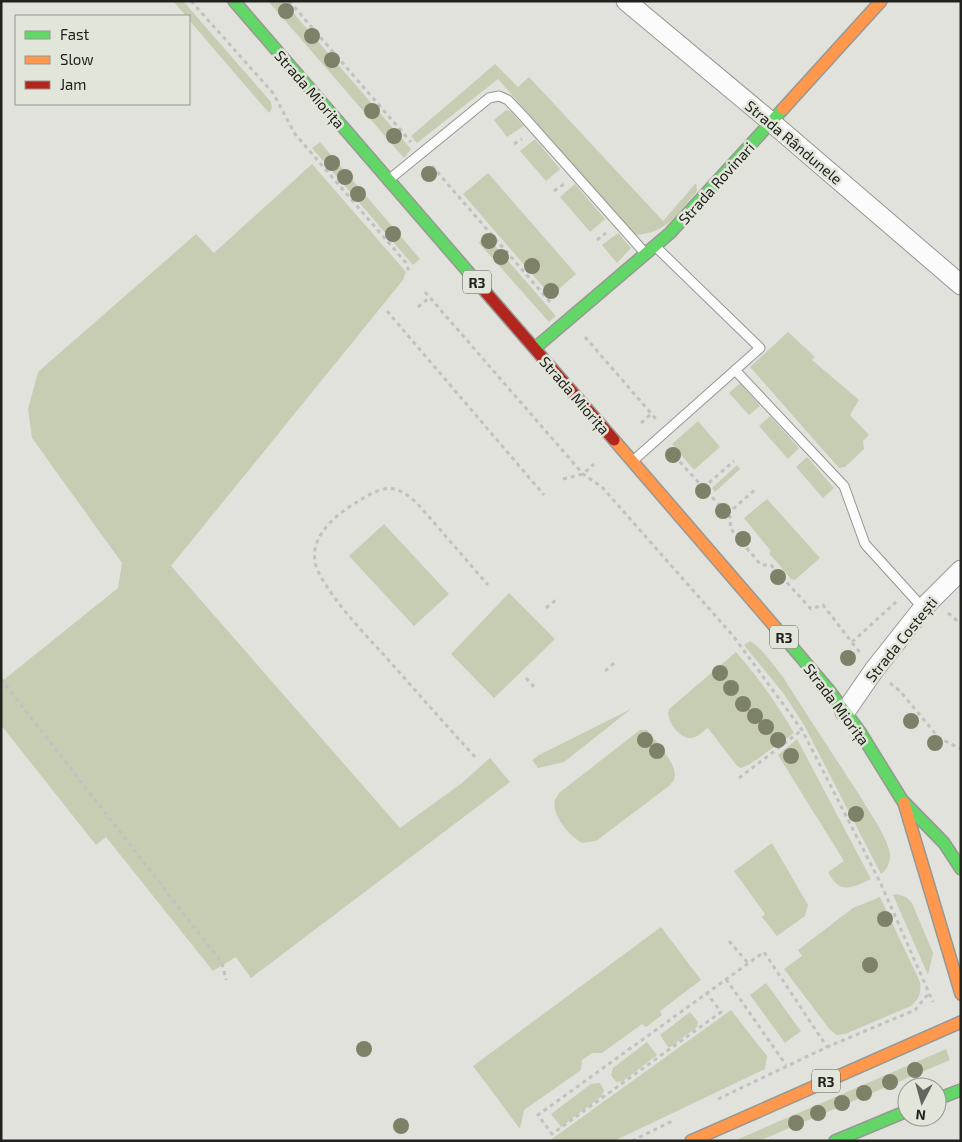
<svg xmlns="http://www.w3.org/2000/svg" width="962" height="1142" viewBox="0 0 962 1142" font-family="'Exo 2',sans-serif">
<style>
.green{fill:#c6cdb3}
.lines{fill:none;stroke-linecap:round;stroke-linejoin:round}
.lane-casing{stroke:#979893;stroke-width:11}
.street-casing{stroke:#979893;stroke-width:21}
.fast-casing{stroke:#979893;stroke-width:14}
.slow-casing{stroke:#979893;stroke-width:14}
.jam-casing{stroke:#979893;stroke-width:14}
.path{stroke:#c1c1bf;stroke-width:3;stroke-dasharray:4 4;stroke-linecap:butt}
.lane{stroke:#fafbfa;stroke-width:9}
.street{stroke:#fafbfa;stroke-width:19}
.fast{stroke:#63d668;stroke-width:11}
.slow{stroke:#ff974d;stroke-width:11}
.jam{stroke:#b3261e;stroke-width:11}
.tree{fill:#7c8167}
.labels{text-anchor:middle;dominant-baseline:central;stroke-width:5;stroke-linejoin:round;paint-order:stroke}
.shield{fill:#e2e5d9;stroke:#5b5c56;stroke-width:1}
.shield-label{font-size:14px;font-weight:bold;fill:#21221e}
.street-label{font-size:15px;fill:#21221e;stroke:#e2e5d9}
</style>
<rect width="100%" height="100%" fill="#e1e2dc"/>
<path class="green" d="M173 1H183L271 102 272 108 269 113 189 20V16H186Z
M268 1H283L411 149 404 158Z
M495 64 518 87 529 77 663 221 696 183 697 191C677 214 668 233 635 235L498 79 417 143 411 136Z
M506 110 510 111 524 126 507 137 494 120Z
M535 139 560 169 546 181 520 151Z
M320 142 420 259 413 265 312 148Z
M312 164 406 272 403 280 171 566 400 828 462 783 490 758 510 782 251 978 236 957 213 971 106 837 96 845 1 725V682L118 588 122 563 32 438 28 409 38 372 196 234 214 253Z
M488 173 576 274 551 296 463 194Z
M575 184 605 219 590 232 560 197Z
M484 233 556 316 549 322 479 243Z
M618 233 631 248 617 263 602 245Z
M788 332 815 357 812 360 859 400 850 415 869 435 863 441 864 449 845 467 839 468 750 367Z
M740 383 760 406 749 415 729 393Z
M770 416 799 448 788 459 759 426Z
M698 421 720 447 694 470 672 444Z
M807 457 834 488 823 498 796 467Z
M737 465 740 469 715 492 712 488Z
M767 499 820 558 795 580 791 579 769 553 771 551 744 518Z
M384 524 449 594 414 626 349 556Z
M509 593 555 639 494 698 451 654Z
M750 641C764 650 773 665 783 677 808 717 834 756 860 796 868 810 888 838 890 854 891 861 887 870 881 874L804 725 784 694 744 645Z
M736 652C758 677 777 704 794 733L750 764 741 768 737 766 708 728C703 731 697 738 691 738 679 739 665 719 669 709Z
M631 709 564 762 538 768 532 760 539 755Z
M640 730H647C655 741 680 766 674 780 673 782 670 784 669 786L596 841 582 843C570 837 551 815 555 800 556 798 558 796 559 793Z
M797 739 871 879C852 888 840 895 828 872L844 861 778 755Z
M772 843 808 905 805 916 777 936 762 917 765 914 734 871Z
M897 894 906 897 912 903 933 953 928 975 893 895Z
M880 897 920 982C921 993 920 998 911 1006L845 1034 837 1035 830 1030 784 969 802 956 798 950 853 908Z
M661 927 701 980 660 1011 662 1015 646 1027 642 1024 602 1053H592L582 1060 581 1070 524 1110 520 1129 473 1066Z
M766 983 801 1031 785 1043 750 995Z
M731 1010 767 1056 765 1069 614 1141H549Z
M690 1012 698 1022 697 1027 669 1048 660 1035Z
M647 1042 657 1055 623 1081 616 1082 611 1075 613 1068Z
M946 1049 950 1060 759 1141H734Z
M600 1083 604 1090 602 1096 561 1127 551 1114 591 1084Z"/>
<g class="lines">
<defs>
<path id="lane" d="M391 178 489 98 499 96 508 100 524 117 645 253
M735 370 844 486 865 544 923 608
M635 459 760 348 657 248"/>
<path id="street" d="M626 1 770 121 961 285
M845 712 874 670 923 608 961 570"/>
<path id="fast" d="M234 1 483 289
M535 348 670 233 783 109
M776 628 828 689 860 732 902 800 944 843 961 869
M937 1099 961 1090
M835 1141 907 1111"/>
<path id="slow" d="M783 109 881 1
M614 440 776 628
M904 803 961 994
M691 1141 961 1022"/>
<path id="jam" d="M483 289 614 440"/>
</defs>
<use href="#lane" class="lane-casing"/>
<use href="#street" class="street-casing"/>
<use href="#fast" class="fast-casing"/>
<use href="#slow" class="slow-casing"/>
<use href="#jam" class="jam-casing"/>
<path class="path" d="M191 1 273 93 295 134 407 264 409 274
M289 1 411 142
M514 144 522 139
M432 166 551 303
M554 191 564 184
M597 240 606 233
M425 292 583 474 602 487 734 637 802 730 881 884 933 1002
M418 307 430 297
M387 311 544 495
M585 337 656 419
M641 423 652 413
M669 450 731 518 730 528 761 565H771L811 609 823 605 861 654
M563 479 583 474 594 464
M703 488 734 461
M727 514 757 488
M546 608 557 599
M948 613 961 624
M852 642 896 602
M605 671 614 663
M526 678 536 689
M1 679 222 963 226 980
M890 683 900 691 939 738 961 749
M475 757C444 723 414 689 384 655 361 630 336 604 320 575 302 543 332 517 357 502 365 497 374 491 384 489 397 486 408 495 417 503L488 585
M739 778 802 730
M729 941 748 963
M726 979 786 1065
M706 992 721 1012 552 1134 538 1115 764 952 827 1047
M718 1099 827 1047 915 1010 929 993
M632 1141 674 1120"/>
<use href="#lane" class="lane"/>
<use href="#street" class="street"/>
<use href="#fast" class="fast"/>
<use href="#slow" class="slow"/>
<use href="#jam" class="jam"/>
</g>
<g class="tree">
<circle cx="286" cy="11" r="8"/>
<circle cx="312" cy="36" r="8"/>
<circle cx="332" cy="60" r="8"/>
<circle cx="372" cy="111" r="8"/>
<circle cx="394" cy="136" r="8"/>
<circle cx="332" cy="163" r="8"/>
<circle cx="429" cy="174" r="8"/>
<circle cx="345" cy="177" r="8"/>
<circle cx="358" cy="194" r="8"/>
<circle cx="393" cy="234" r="8"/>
<circle cx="489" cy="241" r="8"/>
<circle cx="501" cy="257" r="8"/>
<circle cx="532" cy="266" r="8"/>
<circle cx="551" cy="291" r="8"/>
<circle cx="673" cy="455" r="8"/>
<circle cx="703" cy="491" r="8"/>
<circle cx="723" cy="511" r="8"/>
<circle cx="743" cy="539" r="8"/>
<circle cx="778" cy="577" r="8"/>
<circle cx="848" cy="658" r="8"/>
<circle cx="720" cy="673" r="8"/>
<circle cx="731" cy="688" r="8"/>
<circle cx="743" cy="704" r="8"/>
<circle cx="755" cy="716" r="8"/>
<circle cx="911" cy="721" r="8"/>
<circle cx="766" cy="727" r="8"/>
<circle cx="645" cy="740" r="8"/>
<circle cx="778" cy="740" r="8"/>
<circle cx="935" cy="743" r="8"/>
<circle cx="657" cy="751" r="8"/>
<circle cx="791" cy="756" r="8"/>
<circle cx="856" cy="814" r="8"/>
<circle cx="885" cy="919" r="8"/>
<circle cx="870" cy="965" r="8"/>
<circle cx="364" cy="1049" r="8"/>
<circle cx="915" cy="1070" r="8"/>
<circle cx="890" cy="1082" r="8"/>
<circle cx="864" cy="1093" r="8"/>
<circle cx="842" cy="1103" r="8"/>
<circle cx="818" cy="1113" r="8"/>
<circle cx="796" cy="1123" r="8"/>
<circle cx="401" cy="1126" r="8"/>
</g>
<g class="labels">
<g class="shield">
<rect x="463" y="270.5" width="28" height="23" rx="4"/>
<rect x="770" y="625.5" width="28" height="23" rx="4"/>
<rect x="812" y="1069.5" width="28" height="23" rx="4"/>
</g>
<g class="shield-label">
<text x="477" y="282">R3</text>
<text x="784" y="637">R3</text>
<text x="826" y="1081">R3</text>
</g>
<g class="street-label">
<text transform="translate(310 89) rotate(49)">Strada Miorița</text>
<text transform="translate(794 142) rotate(40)">Strada Rândunele</text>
<text transform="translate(716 183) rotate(-48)">Strada Rovinari</text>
<text transform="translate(575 395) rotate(49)">Strada Miorița</text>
<text transform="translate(901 639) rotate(-51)">Strada Costești</text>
<text transform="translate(837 704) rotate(53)">Strada Miorița</text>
</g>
</g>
<rect width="962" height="1142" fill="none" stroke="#21221e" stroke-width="5"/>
<rect x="15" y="15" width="175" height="90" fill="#e2e5d9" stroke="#95978e"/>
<rect x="25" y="31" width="25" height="8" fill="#63d668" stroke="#95978e"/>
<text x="60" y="40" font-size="15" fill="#21221e">Fast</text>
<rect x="25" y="56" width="25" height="8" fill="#ff974d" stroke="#95978e"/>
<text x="60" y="65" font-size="15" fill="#21221e">Slow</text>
<rect x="25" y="81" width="25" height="8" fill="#b3261e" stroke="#95978e"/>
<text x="60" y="90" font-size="15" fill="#21221e">Jam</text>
<g transform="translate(922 1102) rotate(186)"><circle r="24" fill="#e2e5d9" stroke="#95978e"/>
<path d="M0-4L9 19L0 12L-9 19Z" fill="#646560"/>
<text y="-8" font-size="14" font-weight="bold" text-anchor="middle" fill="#21221e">N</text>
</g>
</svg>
